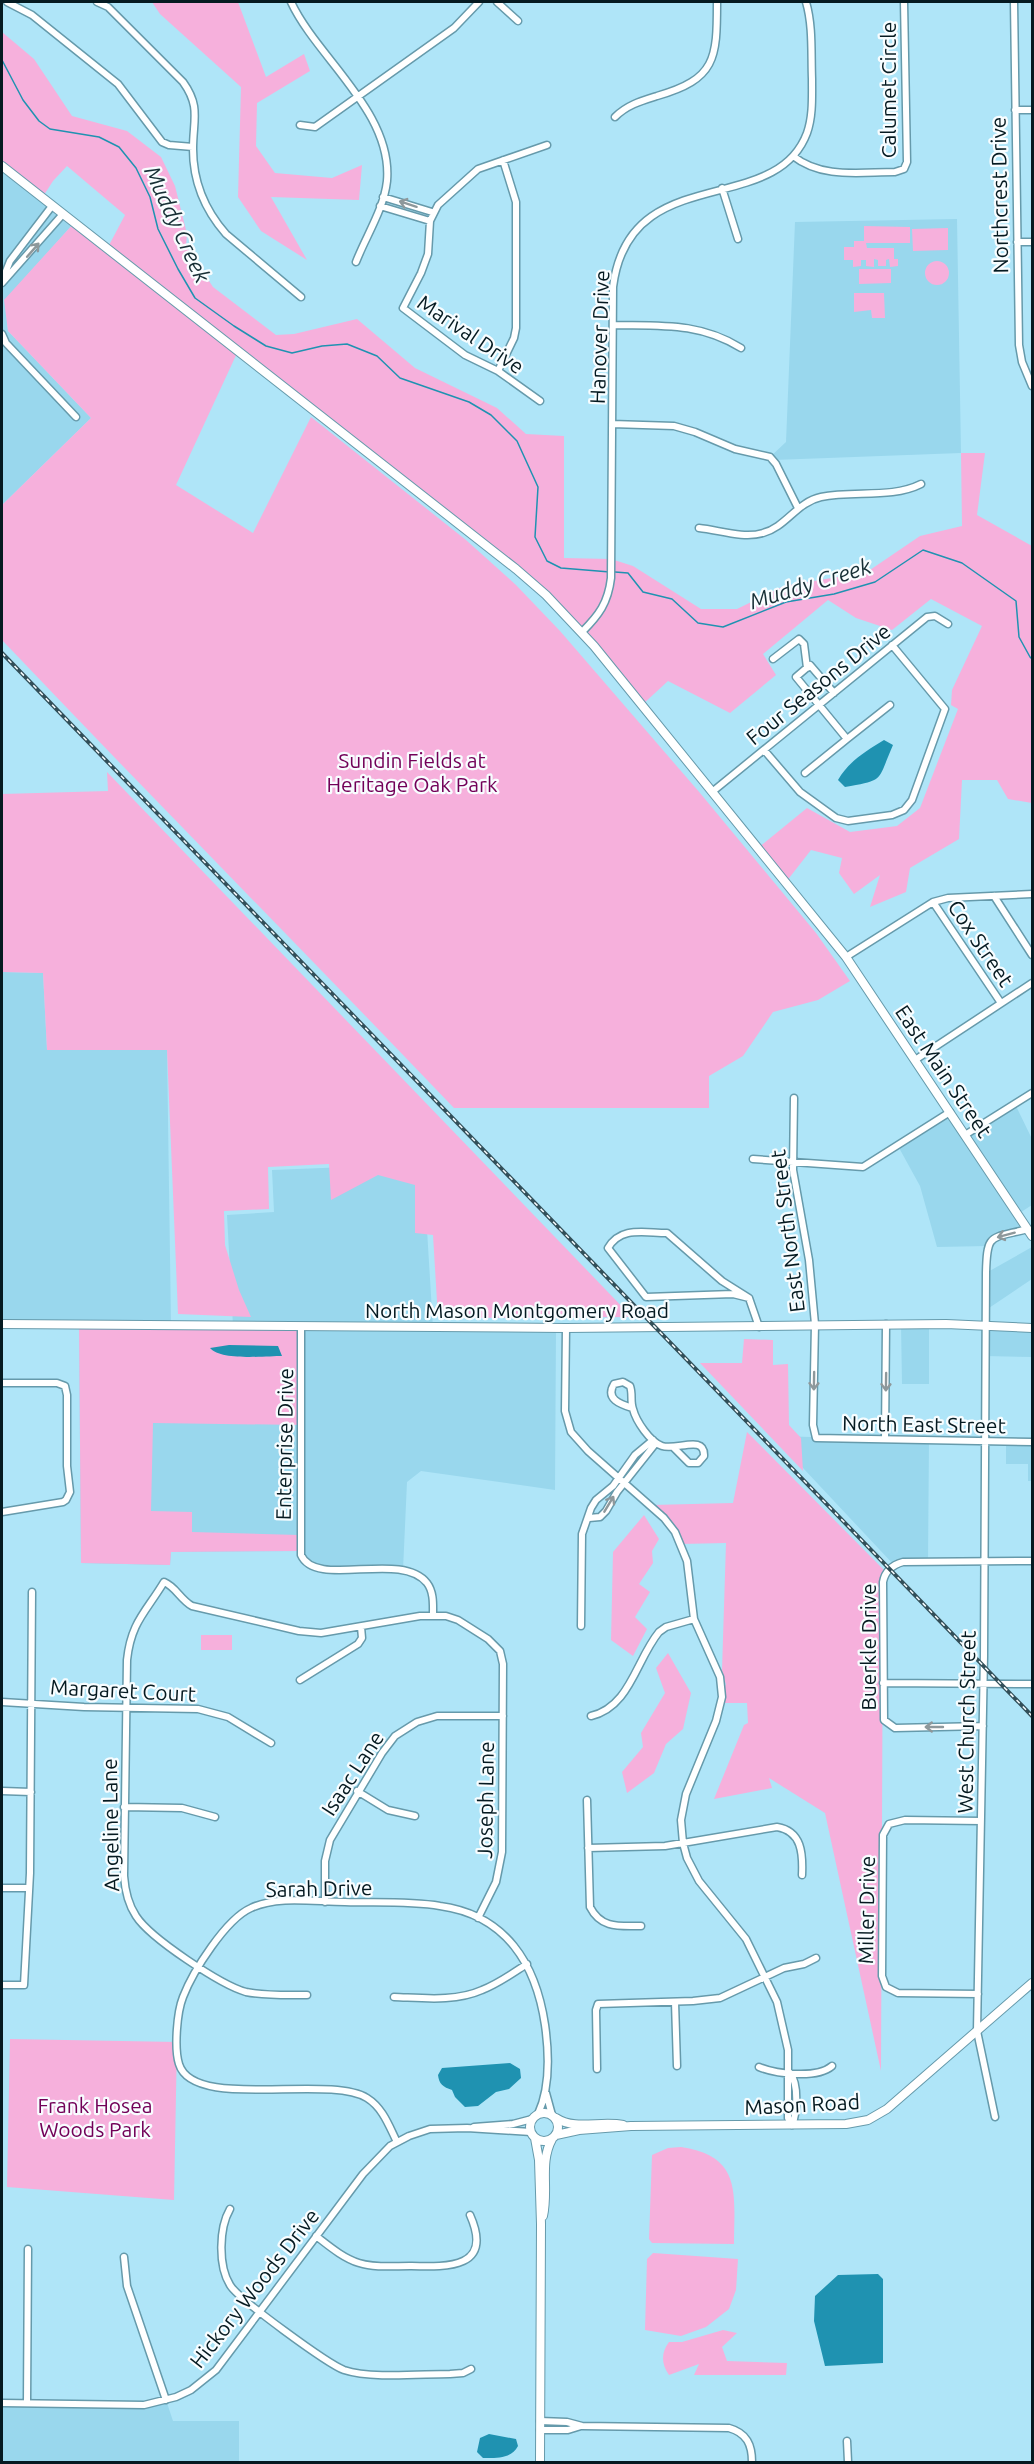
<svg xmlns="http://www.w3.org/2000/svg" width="1034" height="2464" viewBox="0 0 1034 2464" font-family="Ubuntu,sans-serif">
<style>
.built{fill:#99d7ed}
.green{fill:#f6b0dc}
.water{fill:#1f92b1}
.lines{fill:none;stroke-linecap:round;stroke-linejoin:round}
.stream{stroke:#1f92b1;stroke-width:1.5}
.minor-casing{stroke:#669aab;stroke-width:9}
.major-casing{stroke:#669aab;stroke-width:10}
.minor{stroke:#fff;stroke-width:6}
.major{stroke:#fff;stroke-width:8}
.rail-casing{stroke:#324f59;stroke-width:4}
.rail{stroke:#f8fdff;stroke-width:1.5;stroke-dasharray:4.5;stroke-linecap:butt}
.oneway{stroke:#8e989b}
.labels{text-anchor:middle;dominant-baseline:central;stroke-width:4.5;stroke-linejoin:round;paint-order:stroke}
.street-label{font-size:21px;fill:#051a21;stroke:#f8fdff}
.park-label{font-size:21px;fill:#720058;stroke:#f8fdff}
.water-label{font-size:22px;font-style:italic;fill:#172f36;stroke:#f8fdff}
</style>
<rect width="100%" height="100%" fill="#afe5f8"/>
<path class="built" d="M2 166 74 223 5 300 8 331 91 418 2 505Z
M957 219 961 453 774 460 770 457 786 442 795 222Z
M2 972 43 973 47 1050 167 1049 171 1326H233L227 1215 274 1212 272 1170 423 1164 433 1328H556L555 1490 421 1471 407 1482 403 1570 315 1568 299 1551 171 1552 170 1565 81 1563 79 1326 2 1325Z
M1015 1104 1032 1139V1205L1018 1214 1028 1229 996 1237 987 1246 937 1247 920 1186 898 1146 950 1112 966 1135Z
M1032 1247V1279L986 1310V1273Z
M901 1324H929V1384H902Z
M986 1326 1032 1328V1357L986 1356Z
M773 1436 929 1440 928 1562 894 1565Z
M1006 1441 1032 1442V1481H1028V1464H1006Z
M166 2400 173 2421H239V2462H2V2403L131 2405Z"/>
<path class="green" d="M152 2H238L266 77 304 54 310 71 257 103 256 146 275 173 332 178 362 165 359 200 271 197 307 260 261 231 238 197 241 87 160 14Z
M2 32 34 59 72 116 127 131 161 157 175 186 187 234 186 246 213 287 276 335 294 334 357 319 415 368 497 408 526 434 564 436V558L611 559 633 566 701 609H737L784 586 867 572 920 536 962 526 961 453H985L977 515 1032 546V803L1008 799 997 780H962L959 839 910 868 906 892 870 907 880 875 854 894 839 873 842 858 811 850 786 882 758 848 807 808 850 832 897 826 920 808 958 709 951 705 952 690 982 626 931 599 892 630 856 618 828 600 763 654 776 675 730 713 668 681 642 705 582 632 516 569 238 351 176 485 253 533 311 417 466 540 516 585 560 631 700 793 816 933 850 981 818 1000 773 1012 743 1056 709 1076V1108H454C304 951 151 797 2 640V505L91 418 8 331 4 300 74 223 107 249 125 215 67 166 53 181 42 198 2 166Z
M864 226 910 227V243H866L867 248H894V259H898V266L890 267 889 259 886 260V266H878V260L874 259V267L866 266V260H861V266L853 267V260H844V247H854V241H864Z
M948 228V250L913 251 912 229Z
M925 273a12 12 0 1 1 24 0a12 12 0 1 1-24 0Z
M859 269H891V283L859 284Z
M854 293H884L885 318H872L871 310 854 312Z
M107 772 632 1317 438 1318 433 1235 415 1233V1185L378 1175 331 1200 329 1164 268 1167 269 1209 224 1211 225 1245 239 1290 251 1317 178 1314 167 1050H47L43 973 2 972V794L108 791Z
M79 1325 301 1327 300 1425 153 1423 151 1511 192 1512V1532L299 1535 300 1551 171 1552 170 1565 81 1563Z
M744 1339 773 1340V1365L788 1364 789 1425 801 1438 803 1471 700 1363H742Z
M747 1432 886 1572 883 1582 881 2071 825 1813 769 1778 772 1788 714 1799 744 1725 748 1723 747 1703H722L721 1686 726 1685 722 1670 726 1543 681 1544 652 1505 733 1503Z
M644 1515 659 1539 652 1551 653 1563 639 1584 650 1592 635 1617 647 1629 633 1656 611 1640 613 1552Z
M201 1635H232V1650H201Z
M668 1653 691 1693 683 1729 666 1744 654 1773 627 1793 622 1772 643 1747 641 1733 665 1693 656 1668Z
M10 2039 177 2042 174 2200 7 2187Z
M681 2147C743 2156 734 2195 734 2244L652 2243 649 2239 652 2155 668 2148Z
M653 2253 738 2259 736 2290 729 2309 706 2327 681 2336 645 2330 647 2259Z
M723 2330 737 2333 722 2347 727 2361 787 2363 786 2375H694L699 2364 669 2375C661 2363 661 2353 669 2342H682Z"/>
<path class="water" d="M884 740 893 745C877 781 886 780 845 787L838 780C848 762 866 751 884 740Z
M229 1345 278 1346 282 1356C265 1356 221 1361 210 1348Z
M510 2063 520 2069 521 2078 509 2089 496 2092 478 2106 465 2107 455 2097 452 2090C443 2087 439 2084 438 2075L442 2068Z
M878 2274 883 2279V2363L825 2366 814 2321 815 2296 838 2275Z
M489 2434 516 2439 518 2446C511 2459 496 2458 483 2458L477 2452 480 2438Z"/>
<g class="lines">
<path class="stream" d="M2 60 23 100 39 121 50 129 99 137 119 147 136 168 150 197 158 229 178 269 195 298 234 326 266 346 292 353 322 346 347 344 377 356 400 378 469 402 491 415 517 441 538 487 535 537 547 561 561 568 610 572
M615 572 628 573 643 592 672 599 698 623 723 627 786 602 834 594 875 582 923 550 962 563 1016 601 1019 637 1030 657 1032 659"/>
<defs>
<path id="minor" d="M7 2 32 15 118 84 162 142 169 145 193 147
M97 2 108 7 183 82C201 107 193 120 193 149 193 182 204 209 226 234L301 297
M291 2C317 58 393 112 387 181 384 209 366 236 356 262
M497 2 518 21
M1014 2 1019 345 1022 362 1032 386
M1015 110H1032
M615 117C627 105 641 101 657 96 716 79 717 59 717 2
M300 125 315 127 454 28 479 2
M793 156C822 179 860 172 895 172L904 169 907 162 904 2
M722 188 738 239
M383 197 432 212
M380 206 430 221
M1017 242H1032
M2 281 10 261 52 206
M2 283 63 214
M613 325C660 326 699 322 741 348
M2 334 6 343 76 417
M498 371 514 338 516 328V202L503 160
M540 401 498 371 465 355 403 308 421 273 428 254 430 221 438 205 478 169 547 145
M612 424 674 426 695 432 735 449 770 457 776 464 798 508
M699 528C719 530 743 539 763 533 786 527 797 502 821 497 854 490 891 499 921 484
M582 632C599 615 608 603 611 578L613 287C629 159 775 219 807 133 813 116 812 97 812 79 811 53 813 26 806 2
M773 659 799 639 804 644 807 668
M847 739 890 705
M764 750 800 792 836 818 848 821 892 815 904 810 912 800 945 709 892 645
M805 773 847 739 796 677 810 665 834 693
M712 792 927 617 935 616 948 624
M994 896 1032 955
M933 902 1001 1003
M846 957 933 902 948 898 1032 894
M915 1060 1032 983
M794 1098 793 1170 809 1260 815 1324 813 1425 816 1438 1032 1442
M965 1135 1032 1093
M753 1159 863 1167 950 1112
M749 1298 733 1294 646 1297 608 1248C621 1226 644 1233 667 1233L722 1281 749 1298 759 1327
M301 1327V1555C316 1589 401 1550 427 1583 434 1592 433 1605 433 1615
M566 1328 565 1411 571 1432 588 1451 664 1518 675 1532 687 1561 694 1619 720 1677 722 1697 716 1721 686 1794 681 1820 683 1843 687 1858 699 1881 746 1939 777 2002 788 2050V2118L792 2125
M2 1383H57L65 1386 67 1395V1466L70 1492 66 1500 63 1502 2 1512
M632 1408C620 1404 605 1399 614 1384L623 1382 630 1386C633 1394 630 1401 633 1409 636 1421 650 1442 662 1446 676 1451 705 1434 704 1456L698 1463H689L674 1448
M885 1439 886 1324
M589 1518 600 1517 606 1511 617 1492 656 1443
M581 1626 582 1534 591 1508 596 1500 613 1486 635 1455 653 1440
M300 1680 358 1644 362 1638 361 1627
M883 1683 1032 1684
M2 1702 84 1707 198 1709 228 1717 271 1743
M591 1716C630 1707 636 1660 659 1632L666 1627 694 1619
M983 1726 895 1728 884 1720 883 1582C885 1571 892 1565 903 1562L1032 1561
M2 1791 31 1792
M357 1791 388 1810 415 1816
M587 1800 590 1907C601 1929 620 1926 641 1926
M124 1807 182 1808 215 1817
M588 1848 665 1846 777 1827C802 1831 803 1854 802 1875
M2 1888H29
M325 1902V1861L330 1840 382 1753 395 1736 417 1722 437 1716H503
M2 1985H24L30 1873 32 1592
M978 1994 898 1993 886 1987 882 1976 883 1835 889 1824 905 1820 981 1821
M307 1995C287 1995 266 1996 246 1992 221 1985 150 1938 136 1916 128 1904 125 1890 124 1876L127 1660C131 1622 146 1612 164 1582 176 1587 180 1599 192 1606L299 1631 321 1633 420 1616H446L458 1620 488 1639 500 1651 503 1664 502 1852 496 1882 478 1918
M394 1997C423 1998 455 2002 482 1990 498 1984 513 1973 527 1964
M675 2002 677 2066
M759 2067C776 2074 817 2079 832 2066
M597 2069 596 2010 598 2004 693 2001 720 1998 784 1968 804 1964 816 1958
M790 2073C799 2084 797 2113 792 2125
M546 2093 552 2115
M995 2117 977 2031 984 1656 986 1273C987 1232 990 1239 1028 1229
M474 2127 513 2124 532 2119
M397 2142C389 2126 383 2108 367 2098 327 2074 193 2111 179 2064 174 2048 177 2012 183 1997 193 1971 226 1919 251 1908 278 1895 316 1902 345 1902 376 1903 409 1901 440 1906 506 1915 536 1964 545 2025 549 2053 550 2088 538 2114
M230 2209C219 2228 218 2266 230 2285 238 2299 328 2364 344 2370 371 2379 421 2374 450 2374L463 2373 471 2369
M316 2236C329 2246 343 2258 359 2263 375 2268 393 2266 410 2266 447 2267 494 2269 470 2215
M124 2257 127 2286 166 2400
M2 2403 144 2405 176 2397 191 2390 216 2370 363 2174 390 2146 409 2136 430 2129 467 2128 531 2132
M27 2403 28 2249
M540 2421 567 2422 582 2426 729 2428C747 2433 752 2445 752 2462
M540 2430H568L581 2426
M847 2441 848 2462"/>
<path id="major" d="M2 166 516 569 546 595 594 646 846 957 1032 1236
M2 1324 566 1328 946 1324 1032 1328
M530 2127a14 14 0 1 1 28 0a14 14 0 1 1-28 0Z
M556 2118C576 2131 601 2120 623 2125
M556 2135 579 2130 631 2126 846 2124 868 2120 887 2109 1032 1983
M535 2138 539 2160 541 2224 540 2462
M543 2216C549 2189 539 2163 552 2139"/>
</defs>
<use href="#minor" class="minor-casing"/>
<use href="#major" class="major-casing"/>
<use href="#minor" class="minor"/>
<use href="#major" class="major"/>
<defs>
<path id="rail" d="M2 653 1032 1716"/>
</defs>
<use href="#rail" class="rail-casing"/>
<use href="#rail" class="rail"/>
</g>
<defs><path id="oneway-shaft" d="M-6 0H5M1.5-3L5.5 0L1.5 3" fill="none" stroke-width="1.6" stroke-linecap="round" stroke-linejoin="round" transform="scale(1.5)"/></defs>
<g class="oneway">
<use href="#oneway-shaft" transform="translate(408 204) rotate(-162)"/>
<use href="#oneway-shaft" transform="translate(33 250) rotate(-49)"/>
<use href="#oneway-shaft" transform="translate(1006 1235) rotate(165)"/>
<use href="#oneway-shaft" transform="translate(814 1381) rotate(91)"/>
<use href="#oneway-shaft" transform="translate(886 1382) rotate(91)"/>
<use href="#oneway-shaft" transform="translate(609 1504) rotate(-59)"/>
<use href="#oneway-shaft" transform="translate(934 1727) rotate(180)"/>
</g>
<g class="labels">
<g class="street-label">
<text transform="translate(888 90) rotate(-90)">Calumet Circle</text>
<text transform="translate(999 195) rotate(-91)">Northcrest Drive</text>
<text transform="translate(471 334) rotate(34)">Marival Drive</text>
<text transform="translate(599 337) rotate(-88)">Hanover Drive</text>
<text transform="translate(818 684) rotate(-39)">Four Seasons Drive</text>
<text transform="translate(981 943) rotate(56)">Cox Street</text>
<text transform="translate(944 1071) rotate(56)">East Main Street</text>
<text transform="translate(787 1231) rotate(-97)">East North Street</text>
<text x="517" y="1310">North Mason Montgomery Road</text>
<text transform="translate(924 1424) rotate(1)">North East Street</text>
<text transform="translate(284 1444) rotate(-89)">Enterprise Drive</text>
<text transform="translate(868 1647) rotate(-90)">Buerkle Drive</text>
<text transform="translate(123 1690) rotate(3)">Margaret Court</text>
<text transform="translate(966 1722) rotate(-89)">West Church Street</text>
<text transform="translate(352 1773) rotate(-57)">Isaac Lane</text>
<text transform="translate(485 1800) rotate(-89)">Joseph Lane</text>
<text transform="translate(110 1825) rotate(-91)">Angeline Lane</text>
<text transform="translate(319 1888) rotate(-1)">Sarah Drive</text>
<text transform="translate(866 1910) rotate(-89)">Miller Drive</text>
<text transform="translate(802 2104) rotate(-3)">Mason Road</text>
<text transform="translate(254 2288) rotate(-52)">Hickory Woods Drive</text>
</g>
<g class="park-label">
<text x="412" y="760">Sundin Fields at<tspan x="412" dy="24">Heritage Oak Park</tspan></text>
<text x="95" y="2105">Frank Hosea<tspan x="95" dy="24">Woods Park</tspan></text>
</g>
<g class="water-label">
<text transform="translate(178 224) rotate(65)">Muddy Creek</text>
<text transform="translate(810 583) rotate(-17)">Muddy Creek</text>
</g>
</g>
<rect width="1034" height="2464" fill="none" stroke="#051a21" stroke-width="6"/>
</svg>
